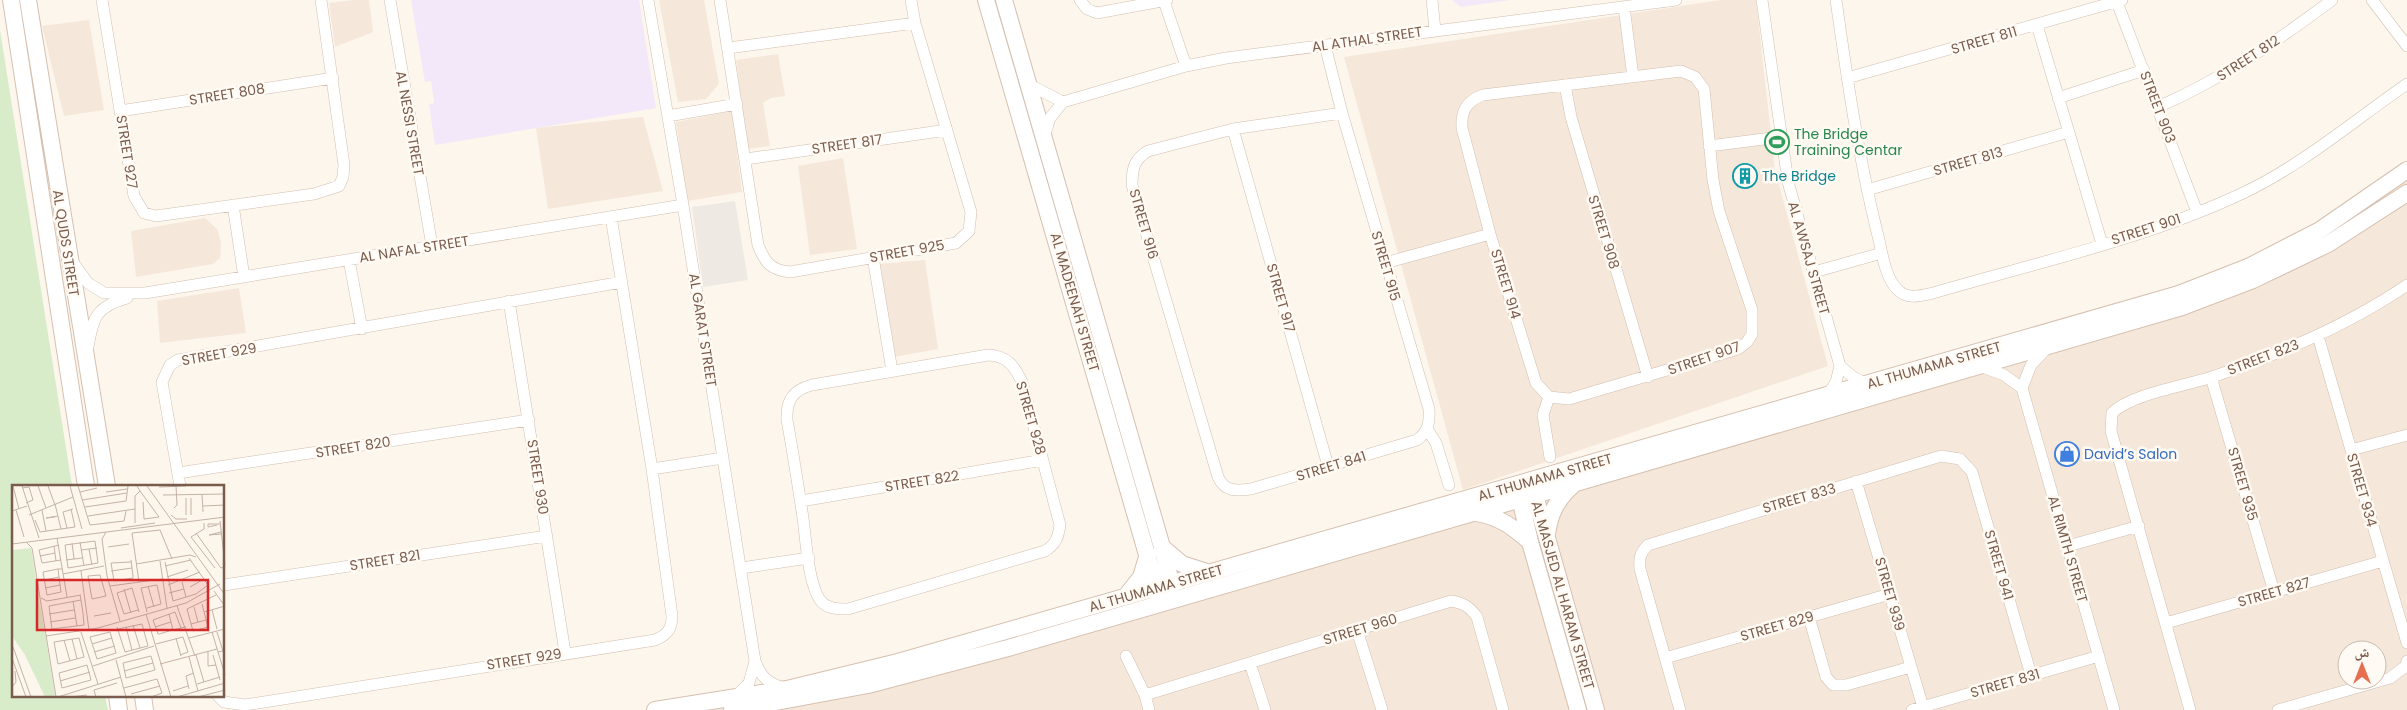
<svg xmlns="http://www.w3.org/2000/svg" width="2407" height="710" viewBox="0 0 2407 710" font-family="Poppins,'Noto Naskh Arabic',sans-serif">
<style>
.residential{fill:#f5e8da;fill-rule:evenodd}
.industrial{fill:#efe9e4}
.education{fill:#f3e8fa}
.green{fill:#d8ecc9}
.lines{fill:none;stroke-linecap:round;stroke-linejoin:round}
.street-casing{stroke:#d1beb0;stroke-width:12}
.secondary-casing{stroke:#d6c0b0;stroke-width:18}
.street{stroke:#fff;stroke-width:11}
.secondary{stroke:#fff;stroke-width:16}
.labels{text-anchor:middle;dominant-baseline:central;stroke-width:5;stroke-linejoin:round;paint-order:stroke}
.street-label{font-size:14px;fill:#7a5c4d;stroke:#fffaf3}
.leisure-label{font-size:14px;fill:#27864d;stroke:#fffaf3;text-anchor:start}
.culture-label{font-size:14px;fill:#0d838f;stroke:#fffaf3;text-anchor:start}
.shop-label{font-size:14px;fill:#366cbe;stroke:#fffaf3;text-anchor:start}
.inset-road{fill:none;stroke:#c5b3a7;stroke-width:1}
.view{fill:#d62828;fill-opacity:0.15;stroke:#d62828;stroke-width:2.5}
.inset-edge{fill:none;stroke:#7a5c4d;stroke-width:2.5}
</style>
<rect width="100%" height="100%" fill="#fdf6ec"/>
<path class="residential" d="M354 0H369L373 32 335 47 329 3Z
M659 0H704L719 84 706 99 678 102Z
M1721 0H1756L1775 170 1828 366 1463 490 1344 57Z
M89 20 104 110 64 116 42 26Z
M778 54 785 96 771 98 763 103 770 146 748 149 736 60Z
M732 111 742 192 687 201 676 122Z
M643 117 663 191 548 209 536 128Z
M843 158 857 249 810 255 798 166Z
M2407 172V710H676L867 678 2121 310 2303 244ZM2347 650H2377V680H2347Z
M205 218 217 229 221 242 220 258 213 264 136 277 131 231Z
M925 260 938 349 894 357 879 264Z
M239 288 246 333 160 343 157 301Z"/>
<path class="industrial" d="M735 201 748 280 703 287 692 207Z"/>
<path class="education" d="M411 0H639L656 108 435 145 429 104 434 103 431 81 425 82Z
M1452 0H1510L1461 7Z"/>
<path class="green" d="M0 30 72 486H14V696H105L108 710H0Z"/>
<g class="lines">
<defs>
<path id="street" d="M102 0 134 196 144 213 156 216 314 194 339 186 343 177 344 165 321 0
M390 0 432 246
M648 0 683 205 755 661C761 677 768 684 785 688
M720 0 758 245C765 263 771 270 790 272L956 243 969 231 971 212 915 23 911 0
M1080 0 1087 9 1097 13 1167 0
M1432 0 1435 30
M1762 0 1788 182 1840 366 1853 377 1867 384
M1836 0C1847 78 1858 155 1877 232 1882 250 1884 276 1897 289 1907 300 1920 296 1933 293 2035 263 2146 239 2243 193 2299 167 2355 120 2407 84
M2372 0 2407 46
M1164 1 1186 66
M2117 2 2197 212
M1624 7 1633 77
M2037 25 2102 244
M1325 45 1342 113 1429 409C1430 423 1428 432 1417 440L1251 489C1236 491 1225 492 1218 477L1132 185C1132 169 1134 159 1148 151L1233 129 1342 113
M728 48 915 23
M1681 71 1695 77 1704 89 1713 180 1719 211 1752 310V334L1747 342 1738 349 1569 399 1549 397 1536 383 1490 234 1462 128C1461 110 1467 101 1483 95Z
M1847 78 2122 0
M1028 84 1063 102
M1565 85 1571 117 1648 377
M2058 98 2144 70
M2158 107C2222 79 2276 42 2332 0
M120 111 333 78
M668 116 737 104
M1233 129 1328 466
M1044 137 1050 118 1063 102 1186 66 1226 58 1676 0
M1709 146 1780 137
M746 159 947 130
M1867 190 2069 132
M233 205 244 277
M873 257 892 371
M349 260 362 329
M72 261 88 283 104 293H145L683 205
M1385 263 1490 234
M1814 272 1882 253
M509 301 565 652
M2318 336 2407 643
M88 347C93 317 96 307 127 298
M2047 348 2031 365 2022 388 2114 710
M988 355C1007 356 1014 365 1022 382L1060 525C1058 538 1056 544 1045 551L848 609C837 609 827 609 820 600 808 582 806 540 803 518 798 485 793 452 787 420 786 400 793 390 812 385Z
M1980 366 2004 375 2022 388
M2211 377 2274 592
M1827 396 1836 382 1840 366
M1549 397 1543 415 1550 457
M1427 429 1436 443 1449 485
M2351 450 2407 435
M652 469 723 458
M178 473 529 420
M1856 481 1923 707
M180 486 162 382 170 365 178 360 622 282
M801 501 1043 460
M2068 546 2139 526
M741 568 809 558
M224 585 547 536
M1809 617 1826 677 1833 685H1846L1911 667
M2166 623 2383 561
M1357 630 1382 710
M1126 656 1145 695 1149 710
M1665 658 1890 594
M1250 663 1265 710
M1145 695 1451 601C1463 603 1469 606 1477 617L1503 710
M218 696 224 702 245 705 655 640C667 635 672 629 672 616L652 469 611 217
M735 697 749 683 755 661
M1680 710 1640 569C1639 558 1640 553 1648 545L1941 456 1960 459 1972 472 2031 675
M1912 710 2099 656
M2190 710 2111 431 2112 413C2131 394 2185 386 2212 377 2280 354 2347 326 2407 285
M2278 710 2390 678 2406 666 2407 661"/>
<path id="secondary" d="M11 0 86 486
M28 0 107 486
M986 0 1159 596
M1004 0 1162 547 1171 582 1169 591
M1532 485 1596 710
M1518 489 1530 542 1578 710
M1477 513C1500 517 1513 527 1530 542
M1547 534C1550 513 1557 499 1573 485
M1162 547 1182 564 1207 572
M1126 596 1141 577 1148 554
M117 696 119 710
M143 696 145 710
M655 710 787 689 898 662 2179 294 2248 267 2320 230 2407 170
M732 710 868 685 1008 648 2182 307 2253 280 2328 244 2407 193"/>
</defs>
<use href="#street" class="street-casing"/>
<use href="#secondary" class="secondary-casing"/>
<use href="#street" class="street"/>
<use href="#secondary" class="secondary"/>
</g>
<defs>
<symbol id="stadium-ring" viewBox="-11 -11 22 22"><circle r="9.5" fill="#fffaf3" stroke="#2e9e5b" stroke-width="1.5"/><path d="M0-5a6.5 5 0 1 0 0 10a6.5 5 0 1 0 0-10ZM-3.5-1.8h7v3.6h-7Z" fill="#2e9e5b"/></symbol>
<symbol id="building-ring" viewBox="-11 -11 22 22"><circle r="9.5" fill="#fffaf3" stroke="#0f9aa8" stroke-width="1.5"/><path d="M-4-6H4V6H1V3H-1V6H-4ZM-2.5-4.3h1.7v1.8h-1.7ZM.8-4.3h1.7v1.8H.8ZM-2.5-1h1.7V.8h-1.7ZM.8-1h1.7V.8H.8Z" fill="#0f9aa8"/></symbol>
<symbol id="shop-ring" viewBox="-11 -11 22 22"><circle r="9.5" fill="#fffaf3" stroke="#3f7fe0" stroke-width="1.5"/><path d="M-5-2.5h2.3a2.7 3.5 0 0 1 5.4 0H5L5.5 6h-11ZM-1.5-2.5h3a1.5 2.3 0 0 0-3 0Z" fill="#3f7fe0"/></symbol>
</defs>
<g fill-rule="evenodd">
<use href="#stadium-ring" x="1763" y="128" width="28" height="28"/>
<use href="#building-ring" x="1731" y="162" width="28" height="28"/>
<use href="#shop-ring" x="2053" y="440" width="28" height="28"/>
</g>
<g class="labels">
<g class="street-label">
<text transform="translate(1367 39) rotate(-8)">AL ATHAL STREET</text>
<text transform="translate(1984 40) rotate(-16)">STREET 811</text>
<text transform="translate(2248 58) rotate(-33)">STREET 812</text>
<text transform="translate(227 94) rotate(-9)">STREET 808</text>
<text transform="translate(2158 107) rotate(69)">STREET 903</text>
<text transform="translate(410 123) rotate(80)">AL NESSI STREET</text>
<text transform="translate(847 144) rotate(-8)">STREET 817</text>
<text transform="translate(127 152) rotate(81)">STREET 927</text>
<text transform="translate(1968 161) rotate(-16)">STREET 813</text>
<text transform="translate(1144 224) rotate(74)">STREET 916</text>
<text transform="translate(2146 229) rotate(-18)">STREET 901</text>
<text transform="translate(1604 232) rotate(73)">STREET 908</text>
<text transform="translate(66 243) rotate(81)">AL QUDS STREET</text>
<text transform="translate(414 249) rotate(-9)">AL NAFAL STREET</text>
<text transform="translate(907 251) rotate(-10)">STREET 925</text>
<text transform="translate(1809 258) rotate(74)">AL AWSAJ STREET</text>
<text transform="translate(1386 266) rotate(74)">STREET 915</text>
<text transform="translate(1506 284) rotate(73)">STREET 914</text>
<text transform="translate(1281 298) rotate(74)">STREET 917</text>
<text transform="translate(1075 302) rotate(74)">AL MADEENAH STREET</text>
<text transform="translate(703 330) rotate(81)">AL GARAT STREET</text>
<text transform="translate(219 354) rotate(-10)">STREET 929</text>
<text transform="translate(2263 357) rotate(-21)">STREET 823</text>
<text transform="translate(1704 358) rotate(-19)">STREET 907</text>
<text transform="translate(1934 365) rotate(-16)">AL THUMAMA STREET</text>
<text transform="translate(1031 418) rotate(74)">STREET 928</text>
<text transform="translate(353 447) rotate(-9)">STREET 820</text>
<text transform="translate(1331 466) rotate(-17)">STREET 841</text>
<text transform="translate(538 477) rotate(81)">STREET 930</text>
<text transform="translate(1545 477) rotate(-16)">AL THUMAMA STREET</text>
<text transform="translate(922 481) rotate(-9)">STREET 822</text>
<text transform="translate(2243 484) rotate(74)">STREET 935</text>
<text transform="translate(2362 490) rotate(74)">STREET 934</text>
<text transform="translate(1799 498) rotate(-16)">STREET 833</text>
<text transform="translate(2068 549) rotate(74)">AL RIMTH STREET</text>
<text transform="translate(385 560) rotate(-9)">STREET 821</text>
<text transform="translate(1999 565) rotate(74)">STREET 941</text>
<text transform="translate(1156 588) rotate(-16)">AL THUMAMA STREET</text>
<text transform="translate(2274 592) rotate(-16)">STREET 827</text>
<text transform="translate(1890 594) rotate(74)">STREET 939</text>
<text transform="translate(1563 595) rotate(74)">AL MASJED AL HARAM STREET</text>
<text transform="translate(1777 626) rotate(-16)">STREET 829</text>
<text transform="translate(1360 629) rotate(-17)">STREET 960</text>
<text transform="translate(524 659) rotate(-9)">STREET 929</text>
<text transform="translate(2005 683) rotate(-16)">STREET 831</text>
</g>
<g class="leisure-label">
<text x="1794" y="134">The Bridge<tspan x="1794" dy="16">Training Centar</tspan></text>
</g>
<g class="culture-label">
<text x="1762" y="176">The Bridge</text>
</g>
<g class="shop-label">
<text x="2084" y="454">David’s Salon</text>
</g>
</g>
<g transform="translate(12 485)">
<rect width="212" height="212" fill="#fdf6ec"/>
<path d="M19 63 43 210 38 212H33L13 170 0 151V65Z" fill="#d8ecc9"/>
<path class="inset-road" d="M1 1 7 24M10 1 27 53M26 1 34 23M36 1 43 20M58 1 70 44M66 1 78 40 112 36 114 26M135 1 213 110M147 2 174 1M10 3 17 2 21 15 14 18M128 6 147 32 132 34 131 17M68 7 85 3M94 7 115 4M190 9 191 27M151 10 213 9M174 13V30M179 13V30M70 15 115 8M43 19 49 44M191 21 213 20M73 22 114 16 116 1M162 23 165 20 164 1M4 25 12 52M30 25 34 46M0 26 15 21M17 30 61 12M159 30 164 34H175M76 31 123 24M43 32 34 33 46 31M23 35 28 47 63 42 59 24M208 36 213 80M123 38V11L128 6 125 1M192 38V44L179 52 203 83M205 40 196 42V39H208M55 43 51 27 61 24M109 43 143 38M94 47 90 54 95 91 108 136M209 47 197 50 209 49M120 48 148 45 160 74M120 48 127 97M184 48 209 83 213 82M45 53 55 112M83 56 86 78 56 83 53 60ZM14 57 20 63 44 212M68 57 72 81M60 58 62 74M0 59 213 32M47 60 27 65 30 78 49 75M42 61 44 76M96 62 117 59M77 64 80 80M69 65 85 63M28 71 43 68M54 75 70 73M119 75 121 91V93L102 96 99 78 119 77M148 76 155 123M153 77 161 116 184 109 196 100 177 73M124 79 178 70 184 72M153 81 179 75M46 84 49 107 35 110 31 87 46 84H51M69 86 77 145M99 86 120 83M51 89 92 81M88 90 94 111 80 114 76 91ZM155 92 176 85M32 95 47 92M170 97 174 112M156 100 188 87M98 101 150 94M136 101 142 122M178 102 192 94M33 103 48 100M120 103 105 108 112 129 126 125M120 103 127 127M112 104 119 128M202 106 213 121M157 108 172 104M68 110 69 115 71 128 72 140 40 144 37 121 69 115M29 113 35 116 69 110M61 116 65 141M190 119 196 142 181 146 175 124 204 110M165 121 183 171M182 122 186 137M135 123 149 119 145 100 129 103 135 127M200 125 205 144M192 127 213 121M37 129 62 125M134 129 159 212M157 129 161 145M82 131 99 128M38 137 63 133M179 139 194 135M121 140 128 163M105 142 113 167M114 142 120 165M143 142 159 137M169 143 163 127 141 135 146 149H147L157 146 169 143 174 142M106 144 130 139 136 161 113 167M69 147 86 199M98 147 104 168 85 174 78 152ZM200 147 213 190M205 147 211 166 206 167M34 151 86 143 174 118 208 99M67 153 72 172 46 179 42 157ZM164 153 169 171M177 153 213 144M60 154 65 174M52 155 58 176M0 159 19 212M80 159 100 153M144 159 171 152 176 167 168 170M82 167 103 161M196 167V181L204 180M184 170 192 197M201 170 208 195M139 171 143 185 114 193 111 178ZM177 172 186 206M0 173 14 212M104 175 114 212M148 179 205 164M75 180 79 195 50 203 47 188ZM81 181 142 161M112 186 141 178M48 196 78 187M185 199 208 192M0 202 4 197 3 186M112 203 145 194 150 208 139 212M177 204 174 191 182 188M161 206 176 201M119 209 148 201M46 212 109 192M59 212 75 210M84 212 82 205 105 198M165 212 213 198M186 212 213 205"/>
<path class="view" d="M25 95H196V145H25Z"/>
<rect width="212" height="212" class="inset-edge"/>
</g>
<g transform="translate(2362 665)"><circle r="24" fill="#fffaf3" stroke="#cabbb1"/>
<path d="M0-4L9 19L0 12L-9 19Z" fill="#e76f51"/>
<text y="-8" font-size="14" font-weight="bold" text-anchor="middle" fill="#7a5c4d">ش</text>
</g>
</svg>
